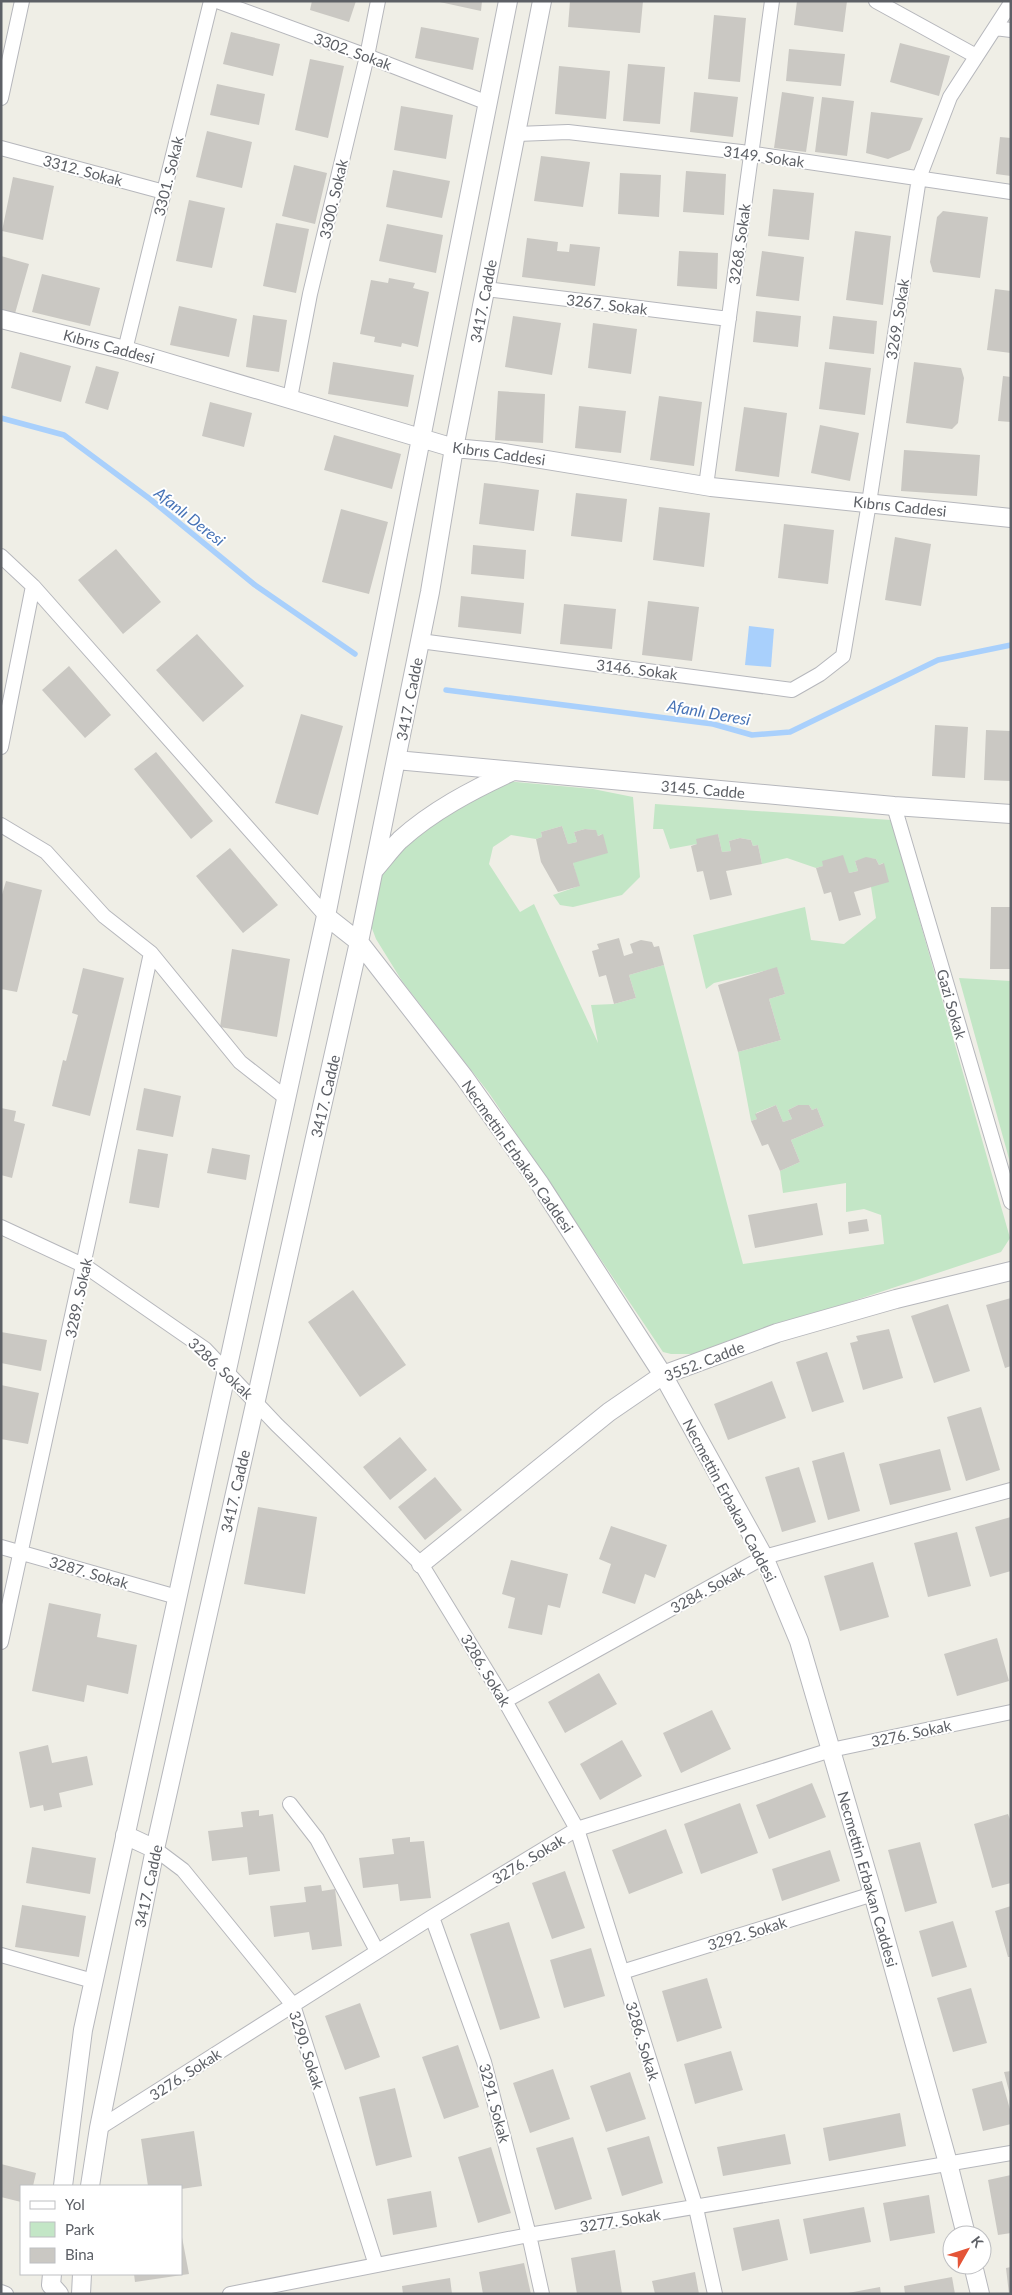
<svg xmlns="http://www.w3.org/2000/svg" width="1012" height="2295" viewBox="0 0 1012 2295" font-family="Lato,sans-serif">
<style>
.green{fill:#c3e6c6}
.water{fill:#a9d0fc}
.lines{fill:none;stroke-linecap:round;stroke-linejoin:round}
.stream{stroke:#a9d0fc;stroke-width:5.5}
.building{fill:#cac8c3}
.minor-casing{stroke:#b6b7bc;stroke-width:16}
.tertiary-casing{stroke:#b6b7bc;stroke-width:20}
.minor{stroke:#fff;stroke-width:14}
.tertiary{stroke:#fff;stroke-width:18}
.labels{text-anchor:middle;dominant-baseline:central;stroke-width:4;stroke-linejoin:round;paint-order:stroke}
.street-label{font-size:15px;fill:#5d6066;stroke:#fff}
.water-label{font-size:16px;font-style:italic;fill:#4874b7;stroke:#fff}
</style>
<rect width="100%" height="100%" fill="#efeee6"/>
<path class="green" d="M504 781 593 789 633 797 640 877 622 895 573 907 560 905 553 895 579 886 573 863 602 834 598 836 595 830 585 829 574 832 577 842 568 844 562 826 541 832 542 837 536 839 511 835 493 847 489 864 520 912 534 904 598 1043 591 1005 614 1004 636 998 629 975 664 965 743 1264 884 1244 881 1215 864 1209 846 1212V1183L783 1193 780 1171 800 1162 791 1140 824 1126 817 1108 812 1110 809 1105H798L788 1110 792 1119 783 1122 776 1105 756 1113 757 1119 751 1121 738 1052 781 1040 769 999 785 994 777 968 714 983 706 989 693 935 805 907 811 940 844 944 876 918 871 887 883 863 879 865 876 859 866 858 855 861 858 871 849 873 823 866 816 868 787 858 762 864 758 845 753 846 751 840 740 838 729 841 731 851 722 852 718 834 697 844 670 849 663 829H653L655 804 891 820 1010 1238 1001 1252 693 1354H671L663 1352 489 1093 402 981 376 939 368 918 377 873 404 843 461 805Z
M959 978 1011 981V1166Z"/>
<path class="water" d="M749 626 774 629 771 667 745 665Z"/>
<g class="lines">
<path class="stream" d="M1 418 64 435 150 499 255 585 355 654
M446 690 713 724 752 735 790 732 938 660 1011 645"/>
</g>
<path class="building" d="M312 1H356L349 22 310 10Z
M435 1H482L481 11Z
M570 1H643L640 33 568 27Z
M797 1H847L843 32 794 25Z
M714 15 746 18 740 82 708 79Z
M421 27 479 38 473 70 415 58Z
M231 32 280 44 273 76 223 64Z
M900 43 950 56 939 96 890 82Z
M789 49 845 54 841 86 786 81Z
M310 59 344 66 328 138 295 130Z
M628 64 665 67 660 124 623 121Z
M559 66 610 71 606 119 555 114Z
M217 84 265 94 259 125 210 115Z
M694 92 738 97 733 137 690 132Z
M782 92 814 97 806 152 774 148Z
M822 97 854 101 847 156 815 152Z
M401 106 453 115 446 159 394 150Z
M871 112 923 118 910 150 888 159 866 153Z
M207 131 252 142 242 188 196 177Z
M1000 137 1011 138V176L996 174Z
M541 156 590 162 583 207 534 201Z
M294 165 327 173 315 224 282 216Z
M393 170 450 181 442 218 386 207Z
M686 171 726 174 724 215 683 212Z
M620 173 661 175 659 217 618 214Z
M13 177 54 186 43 240 2 231Z
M773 189 814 193 809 240 768 236Z
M189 200 225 208 212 268 176 261Z
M943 211 988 217 980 278 933 272 930 262 937 217Z
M276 223 309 229 296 293 263 286Z
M387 224 443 235 436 273 379 261Z
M855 231 891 236 883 305 846 300Z
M527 238 558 242 557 251 569 252 570 244 600 247 595 286 522 277Z
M679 251 718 253 717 289 677 286Z
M762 251 804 257 799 301 756 296Z
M1 256 29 264 14 317 1 314Z
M42 274 100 288 90 326 32 312Z
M389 278 415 283 413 288 429 292 418 347 402 343 401 347 374 342 375 337 360 334 371 280 388 283Z
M995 289 1011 291V353L987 350Z
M179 306 237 319 229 357 170 345Z
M756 311 801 316 798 347 753 342Z
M253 315 287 320 279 372 246 367Z
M513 316 561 323 552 375 505 367Z
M833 316 877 321 874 354 829 349Z
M593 323 637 329 631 374 588 368Z
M20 352 71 366 61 402 11 388Z
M333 362 414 375 408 407 328 394Z
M825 362 871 368 865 415 819 409Z
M914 362 961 368 964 378 958 423 952 429 906 423Z
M96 366 119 372 108 410 85 403Z
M1003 376 1011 377V422L998 421Z
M498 391 545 394 543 443 495 440Z
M659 396 702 402 694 466 650 460Z
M210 402 252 413 244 447 202 436Z
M579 406 626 411 621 453 575 448Z
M744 407 787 413 779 477 735 471Z
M820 425 859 433 850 481 811 473Z
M334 435 401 454 392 489 324 470Z
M904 450 980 455 977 496 901 491Z
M484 483 539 490 534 531 479 524Z
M576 493 627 499 622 542 571 536Z
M659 507 710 513 704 567 653 560Z
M341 509 388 522 369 594 322 582Z
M784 524 834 530 828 584 778 578Z
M895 537 931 544 921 606 885 600Z
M473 545 526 550 524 579 471 574Z
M116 549 161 602 123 634 78 580Z
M461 596 524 603 521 634 458 627Z
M648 601 699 607 692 661 642 655Z
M564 604 616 609 612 649 560 644Z
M197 634 244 686 203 722 156 670Z
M69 666 111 715 85 738 42 690Z
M301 714 343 726 318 815 275 803Z
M935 725 968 727 965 778 932 776Z
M986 730 1011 731V781L984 780Z
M156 752 213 821 191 839 134 769Z
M562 826 568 844 577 842 574 832 585 829 596 830 598 836 603 834 608 853 573 863 580 886 558 892 541 862 536 839 542 837 541 832Z
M718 834 722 852 731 851 729 841 740 838 751 840 753 846 758 845 762 864 726 871 732 895 710 900 703 871 697 872 691 846 697 844 696 839Z
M230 848 278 905 243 933 196 876Z
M843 855 849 873 858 871 855 861 866 857 876 859 879 865 884 863 889 882 854 892 861 915 839 921 831 892 824 894 816 868 823 866 822 861Z
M6 881 42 890 17 992 1 989V898Z
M991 907H1011V969H990Z
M619 938 624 956 633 953 630 944 641 940 652 942 654 947 659 946 664 965 629 975 636 998 614 1004 606 975 599 977 592 951 599 949 597 944Z
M232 949 290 959 277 1037 220 1027Z
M777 967 785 994 769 999 781 1040 738 1052 718 985Z
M83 968 124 978 90 1116 52 1106 63 1060 66 1061 78 1015 72 1013Z
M144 1088 181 1096 173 1137 136 1130Z
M776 1105 783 1122 792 1119 788 1110 798 1105H809L812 1110 817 1108 824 1126 791 1140 800 1162 780 1171 768 1144 762 1146 751 1121 757 1119 755 1114Z
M1 1108 16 1111 14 1121 25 1124 12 1178 1 1175Z
M212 1148 250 1155 246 1180 207 1173Z
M138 1149 168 1154 159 1208 129 1203Z
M817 1203 823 1235 755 1248 748 1215Z
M867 1219 869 1231 849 1234 848 1222Z
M353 1290 406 1365 360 1397 308 1322Z
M1011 1298V1366L1005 1368 986 1305Z
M948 1304 970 1371 934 1383 911 1316Z
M889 1329 903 1378 863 1390 850 1343 858 1341 856 1336Z
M1 1332 47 1340 41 1371 1 1363Z
M827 1352 844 1402 812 1412 796 1362Z
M772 1381 786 1418 728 1440 714 1404Z
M1 1385 39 1393 28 1444 1 1439Z
M981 1407 1000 1470 966 1481 947 1417Z
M400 1437 427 1470 390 1500 363 1467Z
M940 1449 951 1490 890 1505 879 1464Z
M844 1452 860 1511 828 1520 812 1461Z
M799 1467 816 1522 782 1532 765 1477Z
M435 1477 462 1510 425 1540 398 1507Z
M258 1507 317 1517 305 1594 244 1584Z
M1011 1517V1571L990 1577 975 1527Z
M611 1526 667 1545 655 1578 645 1574 635 1604 602 1593 611 1564 599 1559Z
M957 1532 971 1586 928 1597 914 1543Z
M511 1560 568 1574 560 1608 548 1605 542 1635 508 1628 515 1598 502 1594Z
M873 1562 889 1617 840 1631 824 1576Z
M49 1603 101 1614 97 1637 137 1645 128 1694 87 1685 84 1702 32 1691Z
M997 1638 1009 1681 957 1696 944 1654Z
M599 1673 617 1704 565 1733 548 1702Z
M712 1710 731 1749 681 1773 663 1733Z
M622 1740 642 1776 600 1800 580 1764Z
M48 1745 52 1763 87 1756 93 1785 59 1793 62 1807 44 1811 43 1805 30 1808 19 1752Z
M812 1783 826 1817 769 1839 756 1805Z
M740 1803 758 1853 701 1874 684 1824Z
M259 1810V1816L273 1814 280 1871 249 1875 247 1857 212 1861 208 1831 243 1827 241 1812Z
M1008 1814 1011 1822V1883L992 1888 974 1824Z
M666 1829 683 1873 629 1894 612 1850Z
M410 1837V1842L424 1841 431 1898 400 1901 398 1884 363 1888 359 1858 394 1854 392 1839Z
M920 1842 937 1903 905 1912 888 1850Z
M32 1847 96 1858 90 1894 26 1883Z
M830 1850 840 1881 782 1901 772 1869Z
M565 1871 585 1928 552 1939 532 1883Z
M321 1885 322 1891 335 1889 342 1946 312 1950 309 1932 274 1937 270 1906 306 1902 304 1887Z
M22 1905 86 1916 79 1957 15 1947Z
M1011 1906V1957H1008L995 1911Z
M953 1921 967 1967 932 1977 919 1931Z
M509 1922 540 2018 500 2030 470 1934Z
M591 1948 605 1996 564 2008 550 1960Z
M707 1978 722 2028 677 2042 662 1991Z
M971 1988 987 2043 953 2052 937 1998Z
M360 2003 380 2057 345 2070 325 2016Z
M458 2045 479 2107 444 2119 422 2057Z
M731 2051 743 2090 695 2104 684 2064Z
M553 2069 570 2119 530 2133 513 2083Z
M1011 2071V2095H1010L1004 2072Z
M630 2072 646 2119 606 2132 590 2086Z
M1002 2081 1011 2113V2124L983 2131 972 2089Z
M395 2088 412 2157 376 2166 359 2097Z
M900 2113 906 2146 829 2161 823 2128Z
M194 2131 202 2186 181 2189V2186H148L141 2139Z
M785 2134 791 2164 723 2176 717 2147Z
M649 2136 663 2183 622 2196 607 2148Z
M573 2137 592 2199 555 2210 536 2148Z
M491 2147 511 2213 478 2223 458 2157Z
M1 2164 36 2173 33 2186H21V2202L1 2197Z
M1011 2175V2233L998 2235 988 2180Z
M431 2191 437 2227 393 2235 387 2199Z
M929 2195 935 2233 890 2241 883 2203Z
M864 2207 871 2242 810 2254 803 2219Z
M779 2219 788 2260 742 2271 733 2228Z
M181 2232 189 2274 135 2282 134 2274H181Z
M615 2250 622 2294H577L571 2258Z
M524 2263 531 2294H483L479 2272Z
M1011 2267V2294H1009L1006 2268Z
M695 2272 699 2294H655L652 2281Z
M952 2277 955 2294H905L904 2286Z
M450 2278 452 2294H403L402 2286Z
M880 2287 881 2294H848V2293Z"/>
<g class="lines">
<defs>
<path id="minor" d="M217 1 367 56 488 103
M876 1 976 56
M995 28 1011 30
M1 98 22 1
M517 134 568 132 741 152 1011 192
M1 148 164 192
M486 289 729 319
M125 350 211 1
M290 398 310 294 367 56 378 1
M706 486 772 1
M1 556 33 586 326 916
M420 641 792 690 820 674 843 656 869 503 919 178 950 97 1011 3
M1 747 33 586
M894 806 1011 1202
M1 825 46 852 104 916 151 953 240 1062 286 1098
M1 1227 85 1266 205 1349 277 1425 421 1564 505 1701 577 1829 696 2208 715 2294
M1 1547 177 1597
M1 1642 151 953
M505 1701 764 1557 1011 1490
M290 1804 317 1839 377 1951
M155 1849 183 1870 293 2005 376 2265
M432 1917 484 2062 529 2235 542 2294
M1 1955 93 1981
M622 1972 873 1894
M99 2128 432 1917 577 1829 831 1750 1011 1712
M1 2292 6 2294
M230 2294 529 2235 1011 2153"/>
<path id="tertiary" d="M1 319 125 350 454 448 498 452 711 487 1011 518
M396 760 894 806 1011 814
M375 869C383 860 391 849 400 840 432 811 472 790 511 772
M326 916 359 942 464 1077 540 1184 663 1375 764 1557 799 1641 873 1894 948 2163 966 2235
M421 1564 609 1412 663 1375 777 1333 896 1299 1011 1271
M125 1835 155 1849
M63 2186 83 2030 326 916 508 1
M90 2186 99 2128 155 1849 359 942 430 592 454 448 542 1
M973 2265 980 2294
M52 2274 51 2285 59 2294
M81 2294 82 2274"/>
</defs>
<use href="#minor" class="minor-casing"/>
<use href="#tertiary" class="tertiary-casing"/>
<use href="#minor" class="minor"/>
<use href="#tertiary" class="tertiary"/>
</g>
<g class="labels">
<g class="street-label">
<text transform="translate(353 51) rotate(20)">3302. Sokak</text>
<text transform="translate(764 156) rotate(8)">3149. Sokak</text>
<text transform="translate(83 170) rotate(15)">3312. Sokak</text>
<text transform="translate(168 176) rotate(-76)">3301. Sokak</text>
<text transform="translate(333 199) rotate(-77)">3300. Sokak</text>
<text transform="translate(739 244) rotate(-82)">3268. Sokak</text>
<text transform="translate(483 301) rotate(-79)">3417. Cadde</text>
<text transform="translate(607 304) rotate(7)">3267. Sokak</text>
<text transform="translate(897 319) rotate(-81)">3269. Sokak</text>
<text transform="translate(109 346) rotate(15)">Kıbrıs Caddesi</text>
<text transform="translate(499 453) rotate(8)">Kıbrıs Caddesi</text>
<text transform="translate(900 506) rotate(6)">Kıbrıs Caddesi</text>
<text transform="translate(637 669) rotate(7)">3146. Sokak</text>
<text transform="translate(409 699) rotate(-79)">3417. Cadde</text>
<text transform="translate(703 789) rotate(5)">3145. Cadde</text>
<text transform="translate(952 1004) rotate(74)">Gazi Sokak</text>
<text transform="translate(325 1096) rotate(-77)">3417. Cadde</text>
<text transform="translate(518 1156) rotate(55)">Necmettin Erbakan Caddesi</text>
<text transform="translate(78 1298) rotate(-78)">3289. Sokak</text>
<text transform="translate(704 1361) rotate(-21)">3552. Cadde</text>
<text transform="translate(221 1368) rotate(43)">3286. Sokak</text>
<text transform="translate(235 1491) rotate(-77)">3417. Cadde</text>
<text transform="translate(730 1500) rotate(62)">Necmettin Erbakan Caddesi</text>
<text transform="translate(89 1572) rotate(16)">3287. Sokak</text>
<text transform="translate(707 1589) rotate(-29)">3284. Sokak</text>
<text transform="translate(486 1670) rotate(59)">3286. Sokak</text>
<text transform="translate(911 1733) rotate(-12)">3276. Sokak</text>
<text transform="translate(528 1859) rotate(-31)">3276. Sokak</text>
<text transform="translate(868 1879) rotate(74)">Necmettin Erbakan Caddesi</text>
<text transform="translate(148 1886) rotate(-78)">3417. Cadde</text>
<text transform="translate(747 1933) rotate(-17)">3292. Sokak</text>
<text transform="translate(643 2041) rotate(73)">3286. Sokak</text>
<text transform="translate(307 2050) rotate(72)">3290. Sokak</text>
<text transform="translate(185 2074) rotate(-33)">3276. Sokak</text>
<text transform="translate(495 2103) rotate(75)">3291. Sokak</text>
<text transform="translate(620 2220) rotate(-9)">3277. Sokak</text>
</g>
<g class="water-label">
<text transform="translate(190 516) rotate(38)">Afanlı Deresi</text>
<text transform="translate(709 712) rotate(10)">Afanlı Deresi</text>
</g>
</g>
<rect width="1012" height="2295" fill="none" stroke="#5d6066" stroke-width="5"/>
<rect x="20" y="2185" width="162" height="90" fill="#ffffff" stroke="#bebfc2"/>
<rect x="30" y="2201" width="25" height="8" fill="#ffffff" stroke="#bebfc2"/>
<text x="65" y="2210" font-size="15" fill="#5d6066">Yol</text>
<rect x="30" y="2222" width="25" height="15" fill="#c3e6c6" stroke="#bebfc2"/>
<text x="65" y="2235" font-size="15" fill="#5d6066">Park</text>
<rect x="30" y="2248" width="25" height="15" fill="#cac8c3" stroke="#bebfc2"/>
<text x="65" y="2260" font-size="15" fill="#5d6066">Bina</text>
<g transform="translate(967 2250) rotate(51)"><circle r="24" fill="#ffffff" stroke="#bebfc2"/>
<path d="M0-4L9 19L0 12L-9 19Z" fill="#e45437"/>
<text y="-8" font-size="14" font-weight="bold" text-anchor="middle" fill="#5d6066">K</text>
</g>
</svg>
